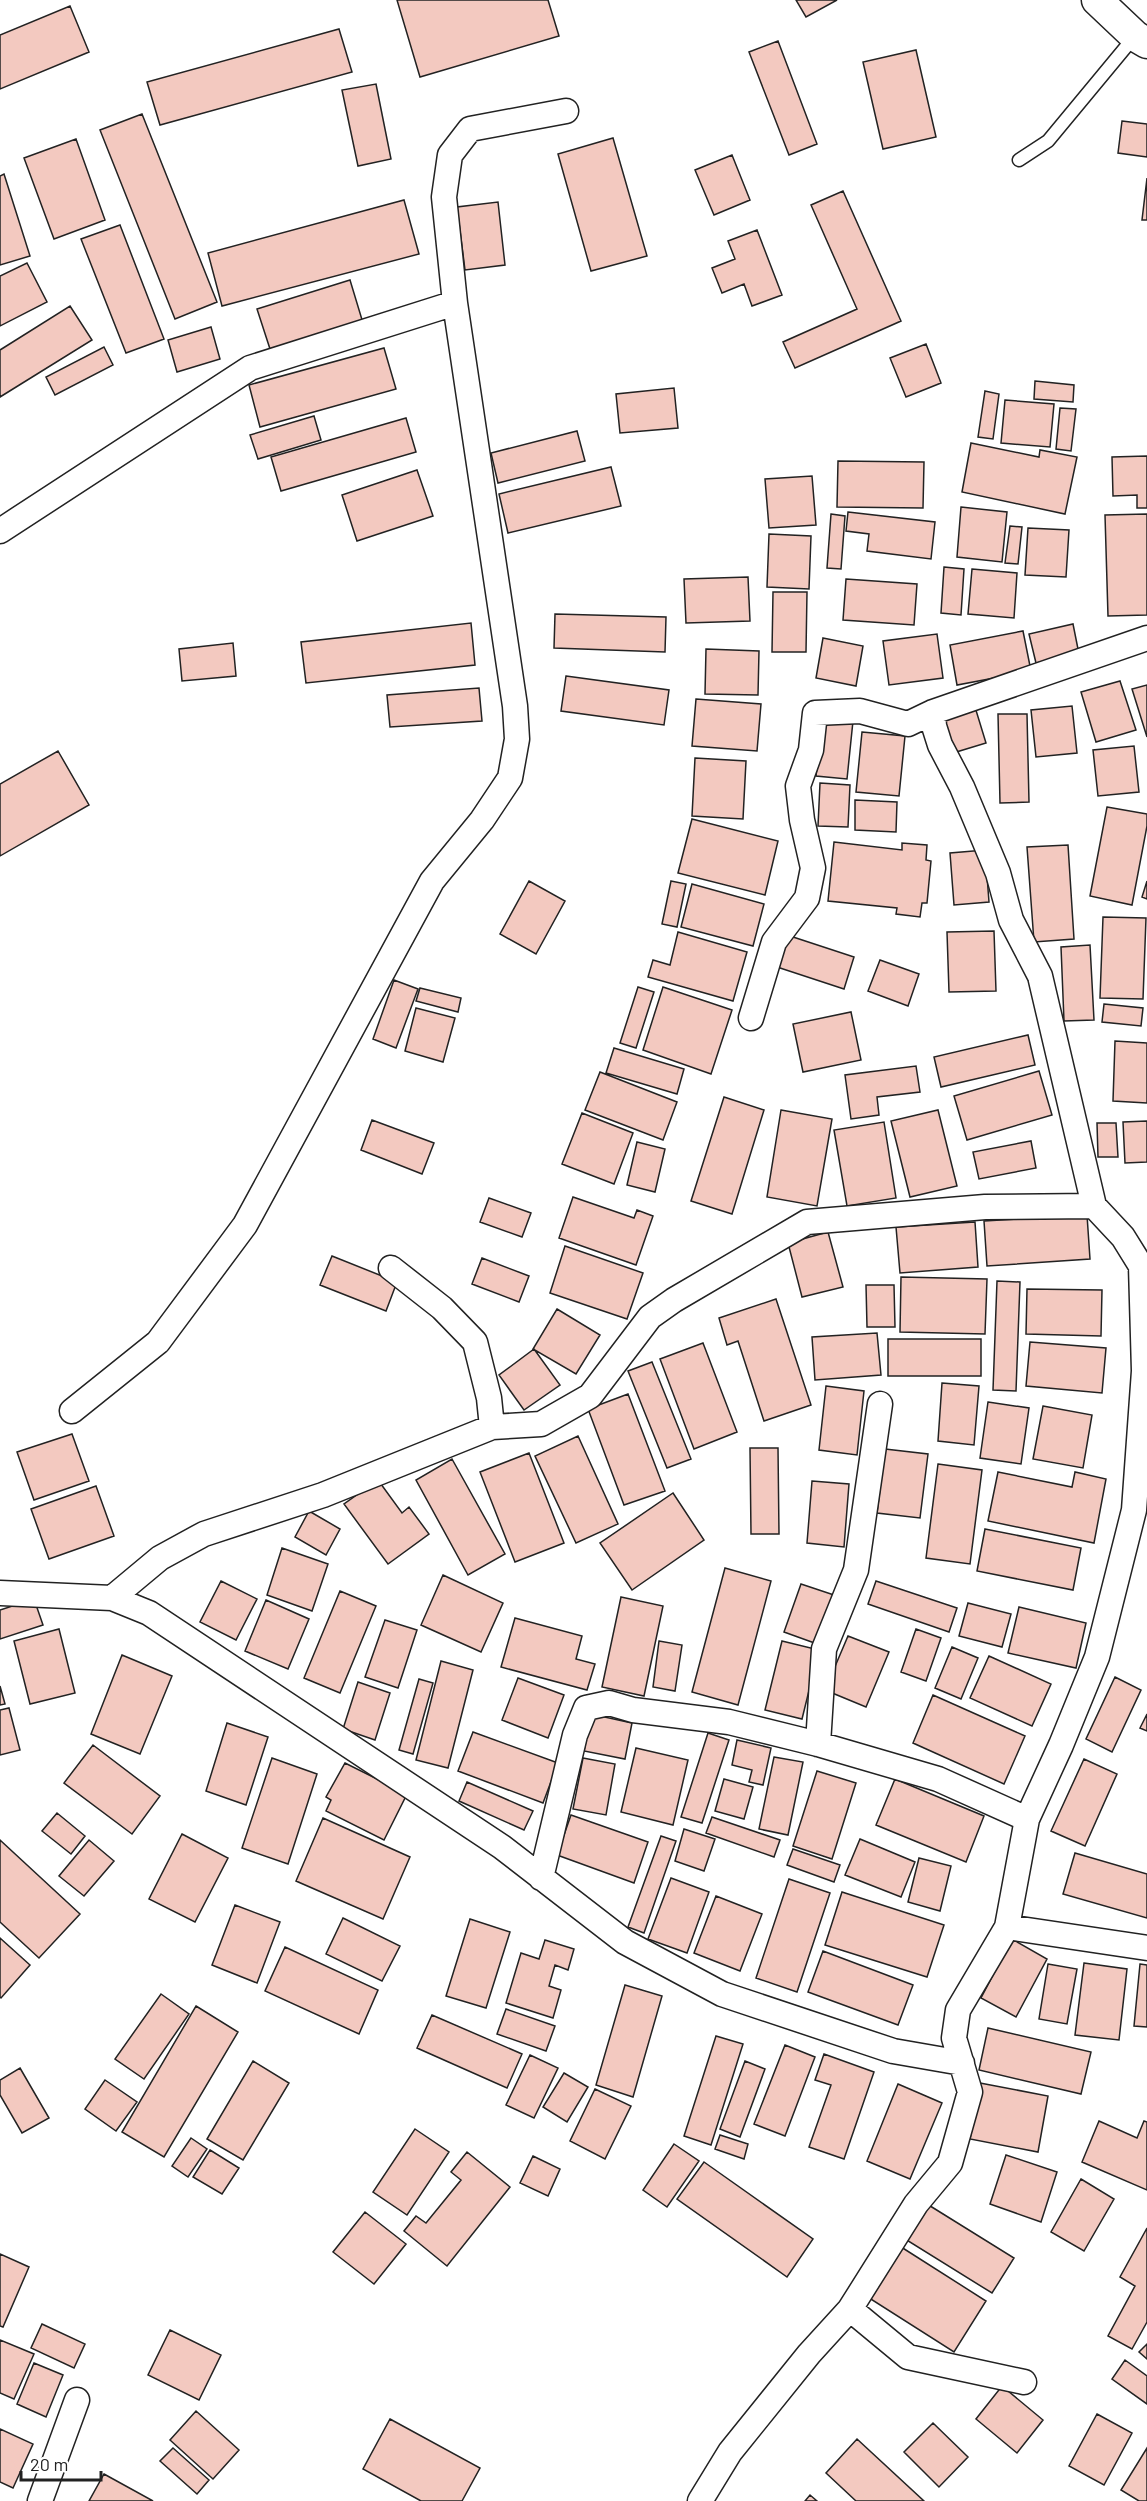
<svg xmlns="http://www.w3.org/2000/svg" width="1147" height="2501" viewBox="0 0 1147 2501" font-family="Barlow,sans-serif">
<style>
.building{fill:#f3c9c0;stroke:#222;stroke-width:1.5}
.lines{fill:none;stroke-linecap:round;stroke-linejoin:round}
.service-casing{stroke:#222;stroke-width:15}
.minor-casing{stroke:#222;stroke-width:27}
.tertiary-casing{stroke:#222;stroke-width:33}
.service{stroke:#fff;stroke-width:12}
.minor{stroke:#fff;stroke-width:24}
.tertiary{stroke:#fff;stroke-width:30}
</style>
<rect width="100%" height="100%" fill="#fff"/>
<path class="building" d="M397 0H548L559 36 420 77Z
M796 0H837L806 17Z
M70 6 89 52 0 89V35Z
M339 29 352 72 160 125 147 82Z
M778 41 817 144 789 155 749 52Z
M916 50 936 137 883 149 863 62Z
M376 84 391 159 358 166 342 90Z
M142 114 217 302 175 319 100 130Z
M1122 121 1147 124V157L1118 153Z
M613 138 647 256 591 271 558 154Z
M76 139 105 220 54 239 24 158Z
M732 155 750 200 714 215 695 170Z
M4 174 30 256 0 265V176Z
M1147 178V220H1142Z
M843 191 901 321 795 368 783 342 857 309 811 205Z
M404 200 419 254 222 306 208 253Z
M498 202 505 265 465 270 457 207Z
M120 225 164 339 126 353 81 239Z
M757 230 782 295 752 306 744 284 722 293 712 268 735 259 728 241Z
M27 263 47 302 0 326V276Z
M350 280 363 323 271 352 257 309Z
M70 306 92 340 0 397V350Z
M211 327 220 359 177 372 168 340Z
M926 344 941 383 906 397 890 358Z
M104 347 113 365 55 395 46 377Z
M384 348 396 389 260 427 249 385Z
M1035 381 1074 385 1073 402 1034 399Z
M674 388 678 428 620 433 616 394Z
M985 391 999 394 993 439 978 437Z
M1005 400 1054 404 1050 447 1001 443Z
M1060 408 1076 409 1071 451 1056 449Z
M314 416 321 440 258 459 250 435Z
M406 418 416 452 281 491 271 457Z
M577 431 585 461 498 483 491 453Z
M971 443 1039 457 1040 450 1077 457 1065 514 962 492Z
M1147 456V508H1137V495L1113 496 1112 457Z
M838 461 924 462 923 508 837 507Z
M611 467 621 506 508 533 499 494Z
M417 470 433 516 357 541 342 495Z
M812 476 816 525 769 528 765 479Z
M961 507 1007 512 1002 562 957 557Z
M848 512 935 522 931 559 867 551 869 534 846 531Z
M831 514 845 516 841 569 827 568Z
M1147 514V615L1108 616 1105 515Z
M1010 526 1022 527 1018 564 1005 563Z
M1028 528 1069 530 1066 577 1025 575Z
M769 534 811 536 809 589 767 587Z
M944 567 964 569 961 615 941 613Z
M972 569 1017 573 1014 618 968 614Z
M748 577 750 621 686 623 684 579Z
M846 579 917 584 914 625 843 620Z
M773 592H807L806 652H772Z
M555 614 666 617 665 652 554 648Z
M471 623 475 665 306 683 301 642Z
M1073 624 1079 654 1036 663 1029 634Z
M1023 631 1031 671 957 685 950 645Z
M937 634 943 678 889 685 883 641Z
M823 638 863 646 856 686 816 678Z
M233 643 236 676 182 681 179 649Z
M706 649 759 651 758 695 705 694Z
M566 676 669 690 664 725 561 711Z
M1120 681 1136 730 1096 742 1081 692Z
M1147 685V737L1132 689Z
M479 688 482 721 390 727 387 695Z
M696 699 761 704 757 751 692 746Z
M1072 706 1077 753 1036 757 1031 710Z
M975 707 986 743 953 753 941 718Z
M998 714H1027L1029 802 1000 803Z
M823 717 853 721 847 779 816 776Z
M862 732 905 736 899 796 856 792Z
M1134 746 1139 792 1098 796 1093 750Z
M58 751 89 805 0 856V784Z
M695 758 746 761 743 819 692 816Z
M820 783 850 785 848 827 818 826Z
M855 800 897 802 896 832 855 830Z
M1107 807 1147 814V826L1132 905 1090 896Z
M692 819 778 841 765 895 678 873Z
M834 842 902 850V843L927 845 926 860 931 861 927 903H922L920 917 896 914 897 908 828 901Z
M1068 845 1074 939 1034 942 1027 847Z
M985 850 989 902 954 905 950 853Z
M529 881 565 901 536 954 500 934Z
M671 881 686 884 677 927 662 924Z
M1147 881V899L1142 897Z
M692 884 764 904 753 946 681 927Z
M1103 917 1146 918 1143 999 1100 998Z
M994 931 996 991 949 992 947 932Z
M678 932 747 952 733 1001 648 977 653 960 670 965Z
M787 935 854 957 844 989 777 967Z
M1090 945 1094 1020 1064 1021 1061 947Z
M880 960 919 974 908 1006 868 991Z
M394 980 418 989 396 1048 373 1039Z
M638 987 654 992 636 1048 620 1043Z
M663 987 732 1010 711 1074 643 1050Z
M420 988 461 998 458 1012 416 1001Z
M1104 1004 1143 1008 1141 1026 1102 1022Z
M416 1008 455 1018 443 1062 405 1051Z
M851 1012 861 1060 803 1072 793 1024Z
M1028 1035 1035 1065 941 1087 934 1057Z
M1115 1041 1147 1043V1103L1113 1101Z
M614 1048 684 1069 677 1094 606 1073Z
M916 1066 920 1092 877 1097 879 1115 851 1119 845 1075Z
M1039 1071 1052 1115 967 1140 954 1096Z
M600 1072 677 1102 663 1140 585 1110Z
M724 1097 764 1110 732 1214 691 1201Z
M781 1110 832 1119 817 1206 767 1197Z
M938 1110 957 1186 910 1197 891 1121Z
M582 1113 633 1133 614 1184 562 1164Z
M372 1120 434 1143 422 1174 361 1150Z
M1147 1121V1162L1125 1163 1123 1122Z
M884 1122 896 1198 847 1206 834 1130Z
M1097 1123H1116L1118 1157H1098Z
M1031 1141 1036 1168 979 1179 973 1152Z
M637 1142 665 1149 655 1192 627 1185Z
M573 1197 634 1218 637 1210 653 1216 636 1265 559 1238Z
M489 1198 531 1213 522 1237 480 1222Z
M1087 1215 1090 1259 987 1266 984 1221Z
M975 1222 978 1267 900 1273 896 1227Z
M828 1232 843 1287 802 1297 788 1243Z
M565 1246 643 1273 627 1319 550 1293Z
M332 1256 397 1282 386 1311 320 1285Z
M482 1258 529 1276 519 1302 472 1284Z
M901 1277 987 1279 985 1334 900 1332Z
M997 1281 1020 1282 1016 1391 993 1390Z
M866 1285H894L895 1327H867Z
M1027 1289 1102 1290 1101 1336 1026 1334Z
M776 1299 811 1405 764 1421 738 1341 727 1345 719 1318Z
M557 1309 600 1335 576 1374 533 1349Z
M877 1333 881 1375 815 1380 812 1337Z
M888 1339H981V1376H888Z
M1030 1342 1106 1348 1102 1393 1026 1386Z
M703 1343 737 1432 694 1449 660 1359Z
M534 1349 560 1385 524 1410 499 1375Z
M652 1362 691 1459 667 1468 628 1371Z
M942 1383 979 1386 974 1445 938 1441Z
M826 1386 864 1391 857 1455 819 1450Z
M628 1394 665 1491 624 1505 588 1409Z
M988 1402 1029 1408 1021 1464 980 1458Z
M1043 1406 1092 1415 1083 1468 1033 1459Z
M72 1434 89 1481 34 1500 17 1452Z
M578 1436 618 1524 576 1543 535 1456Z
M750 1448H778L779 1534H751Z
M885 1449 928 1454 920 1518 877 1513Z
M529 1453 564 1543 515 1562 480 1472Z
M452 1459 505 1554 468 1575 416 1480Z
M938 1464 982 1470 970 1564 926 1558Z
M998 1472 1072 1487 1075 1472 1106 1479 1094 1543 988 1521Z
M378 1480 402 1513 409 1507 429 1534 388 1564 344 1504Z
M812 1481 849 1484 844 1547 807 1543Z
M96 1486 114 1536 49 1559 31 1509Z
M673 1493 704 1540 632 1590 600 1543Z
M309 1511 340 1529 326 1555 295 1537Z
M985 1529 1081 1548 1073 1590 977 1571Z
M282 1548 328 1564 312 1611 267 1595Z
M725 1568 771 1581 738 1705 692 1692Z
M443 1575 503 1603 481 1652 421 1625Z
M221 1581 257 1599 236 1640 200 1622Z
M876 1581 957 1608 949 1632 868 1604Z
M801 1584 837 1596 820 1645 784 1632Z
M340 1591 376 1606 340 1693 304 1678Z
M621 1597 663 1606 644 1696 602 1687Z
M34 1599 43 1625 0 1639V1610Z
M266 1600 309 1619 288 1669 245 1651Z
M968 1603 1011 1614 1002 1647 959 1636Z
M1019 1607 1086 1623 1076 1668 1008 1653Z
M515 1618 582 1636 576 1659 595 1664 587 1690 501 1667Z
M385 1620 417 1630 398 1688 365 1677Z
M59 1629 75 1693 30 1704 14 1641Z
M916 1629 941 1638 926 1681 901 1672Z
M848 1636 889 1652 866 1707 825 1690Z
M659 1641 682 1645 675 1691 653 1687Z
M782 1641 819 1650 802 1719 765 1710Z
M952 1647 978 1658 961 1699 935 1688Z
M122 1655 172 1676 140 1754 91 1734Z
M989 1656 1051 1684 1032 1726 970 1698Z
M441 1661 473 1670 448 1768 416 1760Z
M1115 1677 1141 1690 1112 1752 1086 1739Z
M518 1678 564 1695 548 1738 502 1720Z
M419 1679 433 1683 413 1754 399 1750Z
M358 1682 390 1693 375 1740 343 1729Z
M0 1686 5 1704 0 1705Z
M933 1695 1025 1736 1004 1784 913 1743Z
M9 1708 20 1750 0 1755V1710Z
M591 1714 632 1723 625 1759 584 1751Z
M1147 1714V1731L1140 1728Z
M227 1723 268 1737 246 1805 206 1791Z
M473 1732 558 1763 543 1803 458 1771Z
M708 1733 729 1740 702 1823 681 1817Z
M737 1740 771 1748 763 1785 749 1782 752 1770 732 1765Z
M93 1745 160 1796 132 1834 64 1783Z
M636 1748 688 1760 673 1825 621 1812Z
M774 1757 803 1762 788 1835 759 1829Z
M272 1758 317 1774 288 1864 242 1848Z
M583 1758 615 1764 606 1815 573 1809Z
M1084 1759 1117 1774 1085 1846 1051 1831Z
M345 1763 407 1794 384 1840 326 1811 331 1800 326 1797Z
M817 1771 856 1783 832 1859 793 1846Z
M724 1779 753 1787 744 1819 715 1811Z
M895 1779 984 1816 966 1862 876 1825Z
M467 1782 533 1811 524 1830 459 1801Z
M57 1813 85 1836 71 1854 42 1831Z
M571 1815 648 1842 634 1883 557 1855Z
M712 1817 780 1840 774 1857 706 1833Z
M323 1818 410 1857 383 1919 296 1881Z
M684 1829 715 1839 704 1871 675 1861Z
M182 1834 228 1858 195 1922 149 1899Z
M661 1836 676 1841 644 1933 628 1927Z
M860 1839 915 1862 901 1897 845 1875Z
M0 1840 80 1914 39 1958 0 1922Z
M89 1840 114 1861 84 1896 59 1876Z
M793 1849 840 1865 834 1882 787 1865Z
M1075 1853 1147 1874V1918L1063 1894Z
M919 1858 951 1866 940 1911 908 1902Z
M671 1878 709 1892 687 1953 648 1939Z
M789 1879 830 1893 797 1992 756 1978Z
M842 1892 944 1925 927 1977 825 1945Z
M716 1896 762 1914 740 1971 694 1953Z
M235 1905 280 1922 257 1983 212 1965Z
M343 1918 400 1946 382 1981 326 1954Z
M470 1919 510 1932 486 2008 446 1996Z
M0 1938 30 1965 1 1998 0 1997Z
M1012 1939 1047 1959 1016 2017 981 1998Z
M545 1940 574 1949 568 1970 555 1965 549 1986 561 1990 553 2018 506 2003 521 1953 539 1959Z
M285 1947 378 1990 359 2034 265 1991Z
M823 1951 913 1985 898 2025 808 1992Z
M1084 1963 1127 1969 1119 2040 1075 2035Z
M1048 1964 1077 1969 1067 2024 1039 2019Z
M1140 1964 1147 1965V2027L1134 2026Z
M625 1985 662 1996 633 2097 596 2085Z
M161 1994 189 2014 144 2079 115 2059Z
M196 2006 238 2032 164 2157 122 2132Z
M506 2009 555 2026 546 2051 497 2034Z
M432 2015 522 2054 507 2088 417 2048Z
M988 2028 1091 2052 1081 2094 979 2070Z
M716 2036 743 2044 711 2145 684 2136Z
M785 2045 815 2057 785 2136 754 2124Z
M824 2054 874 2072 844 2159 809 2147 831 2085 815 2080Z
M530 2055 558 2068 534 2118 506 2105Z
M253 2061 289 2083 243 2160 207 2139Z
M745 2061 765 2069 740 2137 720 2129Z
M20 2068 49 2118 22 2133 0 2095V2080Z
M564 2073 588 2087 567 2122 543 2107Z
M105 2080 137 2102 116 2131 85 2109Z
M980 2083 1048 2096 1038 2152 970 2139Z
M898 2084 942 2103 910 2179 867 2161Z
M595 2089 631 2106 605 2159 570 2141Z
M1099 2121 1137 2138 1144 2121 1147 2122V2190L1082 2162Z
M415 2129 449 2152 407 2215 373 2192Z
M720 2135 748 2144 744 2159 715 2149Z
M191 2138 207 2149 188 2177 172 2166Z
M674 2144 699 2161 667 2207 643 2190Z
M210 2150 239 2168 222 2194 193 2177Z
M467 2152 510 2187 447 2266 404 2231 416 2216 426 2223 461 2180 451 2172Z
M1006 2155 1057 2172 1041 2222 990 2204Z
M533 2156 560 2169 548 2196 520 2183Z
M704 2162 813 2239 787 2277 677 2199Z
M1081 2179 1114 2199 1084 2251 1051 2232Z
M927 2204 1014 2258 992 2293 905 2239Z
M365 2212 406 2244 374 2284 333 2252Z
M1147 2228V2322L1132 2349 1108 2336 1135 2286 1120 2277Z
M898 2245 986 2301 954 2352 866 2296Z
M0 2254 29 2267 3 2327 0 2326Z
M42 2324 85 2344 74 2368 31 2348Z
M170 2330 221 2355 199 2400 148 2375Z
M0 2340 34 2354 14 2399 0 2393Z
M1147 2344V2359L1139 2352Z
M1125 2360 1147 2376V2404L1112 2379Z
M34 2363 63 2375 46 2417 17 2404Z
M1002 2386 1043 2420 1017 2453 976 2419Z
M196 2411 239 2450 213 2479 170 2440Z
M1097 2414 1132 2433 1104 2485 1069 2466Z
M390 2419 480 2468 462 2501H421L363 2469Z
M933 2423 968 2457 939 2487 904 2452Z
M0 2429 33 2444 13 2488 0 2482Z
M857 2439 924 2501H856L826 2473Z
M173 2448 209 2480 197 2494 160 2461Z
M1147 2448V2501H1139L1121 2490Z
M104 2474 153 2501H89Z
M810 2495 817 2501H805Z"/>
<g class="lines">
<defs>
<path id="service" d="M1019 160 1048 141 1135 36"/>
<path id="minor" d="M0 531 250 368 455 303
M933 712 934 726 940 745 962 787 998 873 1011 920 1040 976 1094 1206
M751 1018 774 942 807 898 813 868 802 820 798 786 811 750 815 713 860 711 908 724 933 712 1147 638
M391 1268 442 1308 475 1342 489 1398 492 1427
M72 1411 158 1342 245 1225 432 881 482 820 510 778 517 739 515 706 455 303 444 197 450 155 470 129 566 111
M0 1593 112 1598 149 1613 502 1847 625 1942 722 1994 893 2051 962 2063
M112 1598 160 1558 204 1534 323 1495 492 1427 541 1424 590 1396 650 1317 674 1300 807 1222 985 1207 1094 1206 1123 1237 1141 1266 1144 1371 1134 1510 1097 1657 1061 1745 1027 1819 1007 1927 958 2010 954 2038 970 2092 950 2163 916 2204 850 2309 809 2354 730 2452 700 2501
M818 1744 824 1649 856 1570 880 1404
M541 1878 575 1735 586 1708 609 1703 633 1710 729 1722 818 1744 938 1779 1027 1819
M1007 1927 1147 1948
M850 2309 908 2357 1024 2382
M40 2501 77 2400"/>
<path id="tertiary" d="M1097 0 1135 36 1147 43"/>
</defs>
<use href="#service" class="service-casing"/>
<use href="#minor" class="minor-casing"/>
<use href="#tertiary" class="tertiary-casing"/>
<use href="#service" class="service"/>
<use href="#minor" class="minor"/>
<use href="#tertiary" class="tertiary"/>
</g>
<path d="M21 2471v9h80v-9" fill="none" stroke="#222222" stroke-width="3"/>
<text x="30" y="2471" font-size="18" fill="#222222" stroke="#ffffff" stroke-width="4.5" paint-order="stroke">20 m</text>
</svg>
